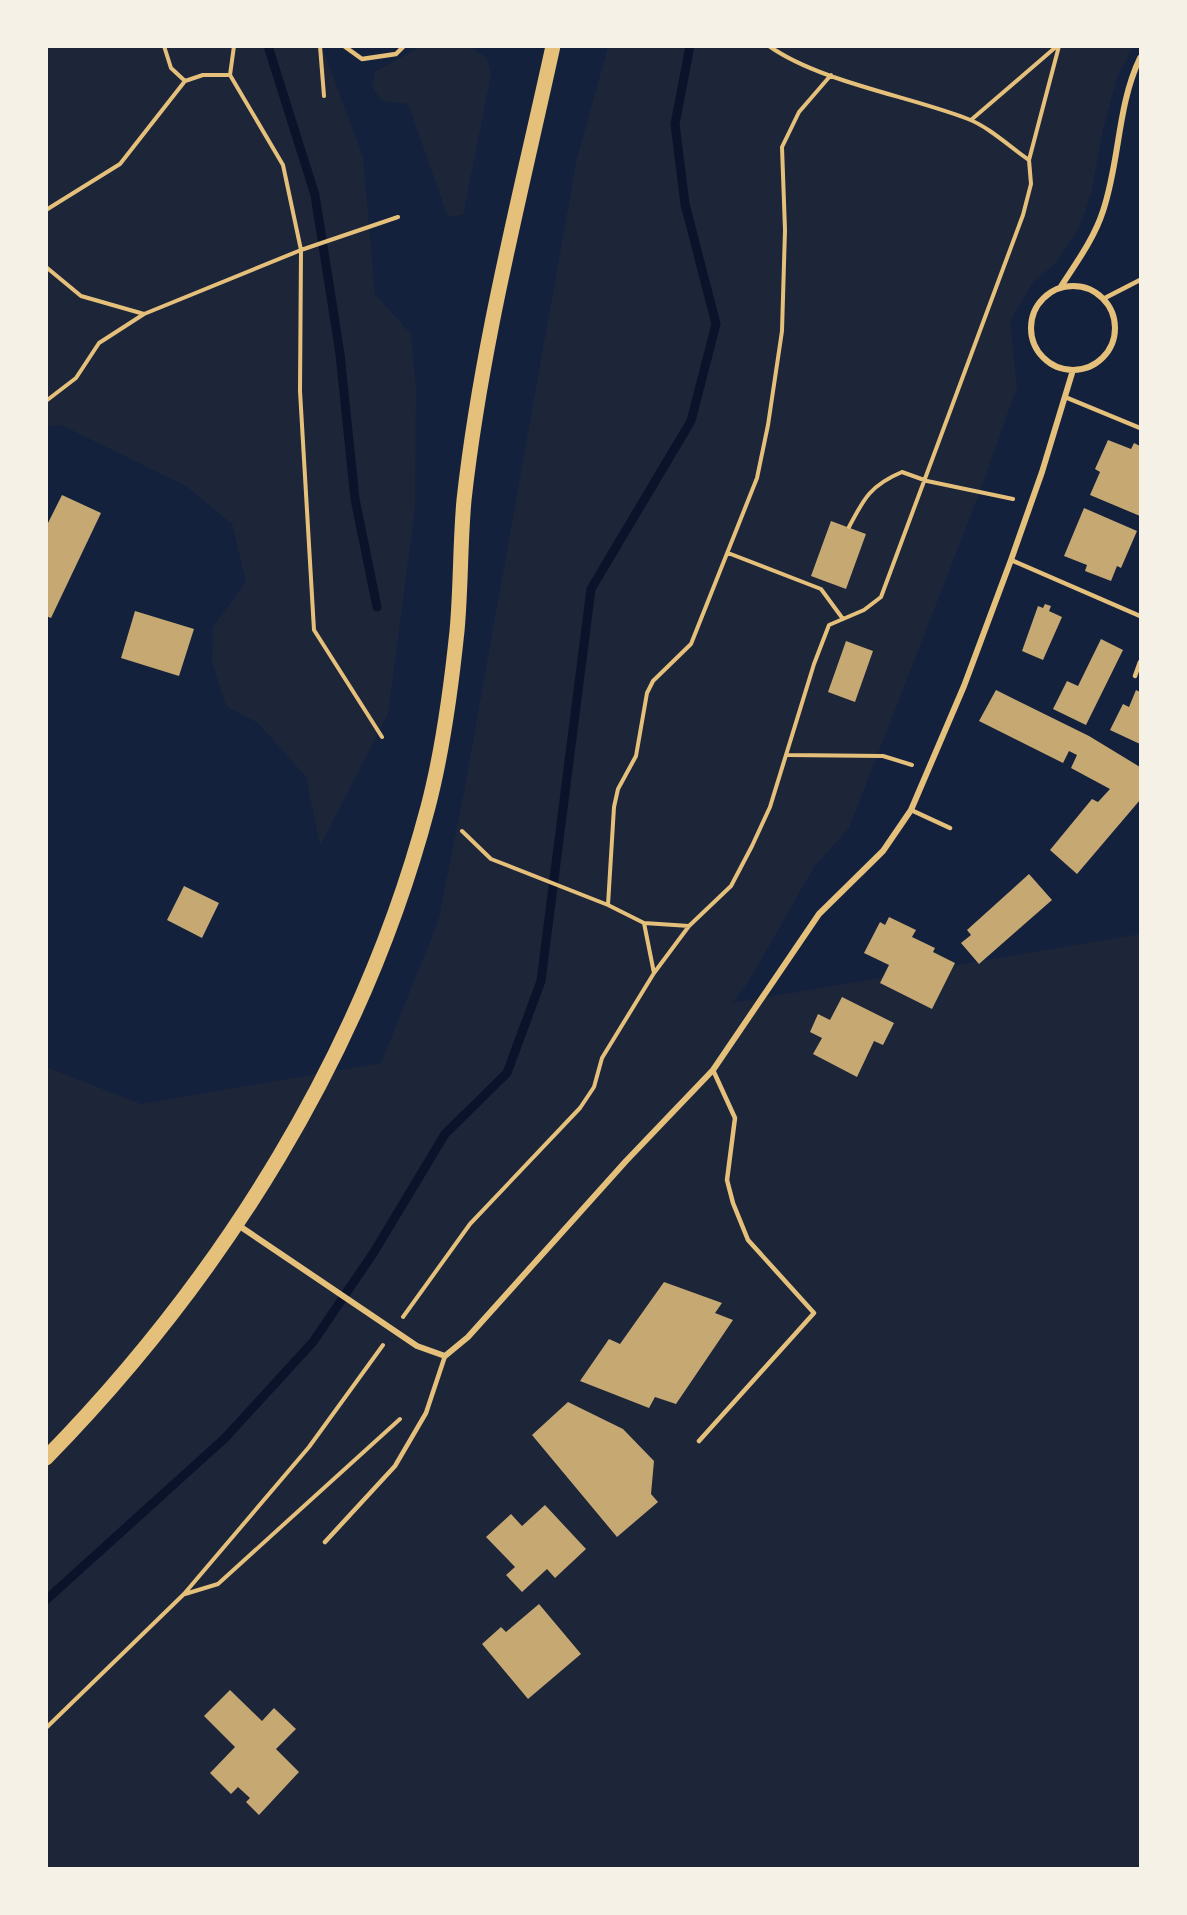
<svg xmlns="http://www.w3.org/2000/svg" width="1187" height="1915" viewBox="0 0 1187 1915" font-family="'Open Sans',sans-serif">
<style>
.green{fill:#1d2539}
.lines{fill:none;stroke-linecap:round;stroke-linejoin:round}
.stream{stroke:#0b132b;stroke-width:9}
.building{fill:#c6a872}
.path{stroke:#e5c07b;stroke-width:4}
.service{stroke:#e5c07b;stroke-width:4.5}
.minor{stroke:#e5c07b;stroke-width:6}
.primary{stroke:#e5c07b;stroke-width:15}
</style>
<rect width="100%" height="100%" fill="#14213d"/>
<path class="green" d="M421 46 470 47 487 58 491 75 463 215 448 217 408 104 382 101 372 87 375 72Z
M47 47H322L363 157 375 294 411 334 416 390 415 509 388 714 320 846 306 777 258 723 226 706 212 662 213 627 246 582 232 524 186 486 61 425 47 426Z
M608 47H1133L1118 75 1103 129 1092 190 1080 226 1056 263 1033 282 1010 321 1017 387 979 494 849 828 814 867 749 981 732 1003 1140 934V1868H47L46 1067 141 1104 381 1063 438 922 464 792 577 158Z"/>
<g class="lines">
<path class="stream" d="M268 46 315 195 340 354 355 499 377 607
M46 1600 225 1438 313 1342 374 1252 445 1134 507 1073 541 981 591 589 691 421 716 324 685 204 675 124 690 46"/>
</g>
<path class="building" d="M1108 440 1131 449 1134 443 1140 446V516L1090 495 1100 472 1095 469Z
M62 495 101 513 51 618 46 616V527Z
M1084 508 1137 531 1121 568 1117 566 1111 581 1085 571 1087 565 1064 556Z
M831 521 866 534 846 589 811 576Z
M1045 604 1051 606 1049 611 1062 617 1043 660 1022 651 1038 606 1043 608Z
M135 611 194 629 179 676 121 658Z
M1101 639 1123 650 1086 725 1053 709 1067 681 1078 686Z
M846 641 873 651 855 702 828 692Z
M996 690 1089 736 1140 767V800L1077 874 1050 850 1092 799 1098 802 1110 789 1071 768 1077 755 1069 751 1063 763 979 721Z
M1136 690 1140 692V744L1110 730 1123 704 1129 707Z
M1029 874 1052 900 979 964 961 943 971 935 967 930Z
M184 886 219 903 202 938 167 920Z
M889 917 916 930 912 937 935 948 933 952 955 963 932 1009 880 983 889 965 864 953 880 922 885 925Z
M842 997 894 1023 883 1045 874 1041 857 1077 813 1054 822 1038 810 1032 818 1014 830 1020Z
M664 1282 722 1303 715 1313 733 1320 676 1404 655 1397 649 1408 580 1381 609 1339 620 1344Z
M568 1402 623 1429 654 1461 651 1494 658 1502 617 1537 532 1435Z
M545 1505 586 1549 555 1578 547 1569 522 1592 506 1575 515 1567 486 1537 511 1514 522 1526Z
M539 1604 581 1654 528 1699 482 1644 501 1627 506 1632Z
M230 1690 262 1721 274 1708 296 1729 276 1749 299 1772 259 1815 246 1802 250 1798 238 1787 231 1794 210 1773 235 1747 204 1716Z"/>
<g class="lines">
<path class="path" d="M164 46 171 68 185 81
M234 46 230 75 283 165 301 250 300 391 314 630 382 737
M320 46 324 96
M769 46C820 82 909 96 968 119 989 127 1010 147 1029 160
M971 120 1057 46
M46 210 120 164 185 81 203 75H230
M46 267 81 296 144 314
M46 401 76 378 99 343 144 314 301 250 398 217
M849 527C864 498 871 485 902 472L927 481 1013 499
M728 553 821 589 843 619
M788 755 883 756 912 765
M462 831 491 859 608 905 644 923 689 926
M608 905 614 807 618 789 636 756 647 693 653 681 691 644 757 478 768 425 782 331 785 230 782 147 799 112 831 75
M644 923 654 973
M403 1317 470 1224 580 1108 594 1087 602 1058 654 973 689 926 731 886 752 846 770 807 814 664 829 625 864 610 881 597 1023 215 1031 184 1029 160 1059 46
M185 1594 218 1584 400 1419
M46 1728 184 1594 309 1447 383 1345"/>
<path class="service" d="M344 46 362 59 396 54 404 46
M1103 299 1140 280
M1065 397 1140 428
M1011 560 1140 616
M1135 676 1140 662
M911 810 950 828
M699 1441 814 1313 748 1240 733 1203 727 1180 735 1118 713 1070
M325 1542 395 1466 426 1413 445 1356"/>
<path class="minor" d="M1031 328a42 42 0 1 1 84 0a42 42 0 1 1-84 0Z
M1060 288C1076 263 1094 239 1103 211 1120 161 1117 106 1140 58
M238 1225 417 1346 445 1356 468 1337 626 1161 713 1070 819 914 883 851 911 810 964 686 1011 560 1042 472 1073 370"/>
<path class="primary" d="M46 1458C223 1277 363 1053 428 807 443 750 451 689 457 631 461 588 460 544 464 500 481 347 520 197 553 46"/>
</g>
<rect width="1187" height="1915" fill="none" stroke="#f6f1e7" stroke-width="96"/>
</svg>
